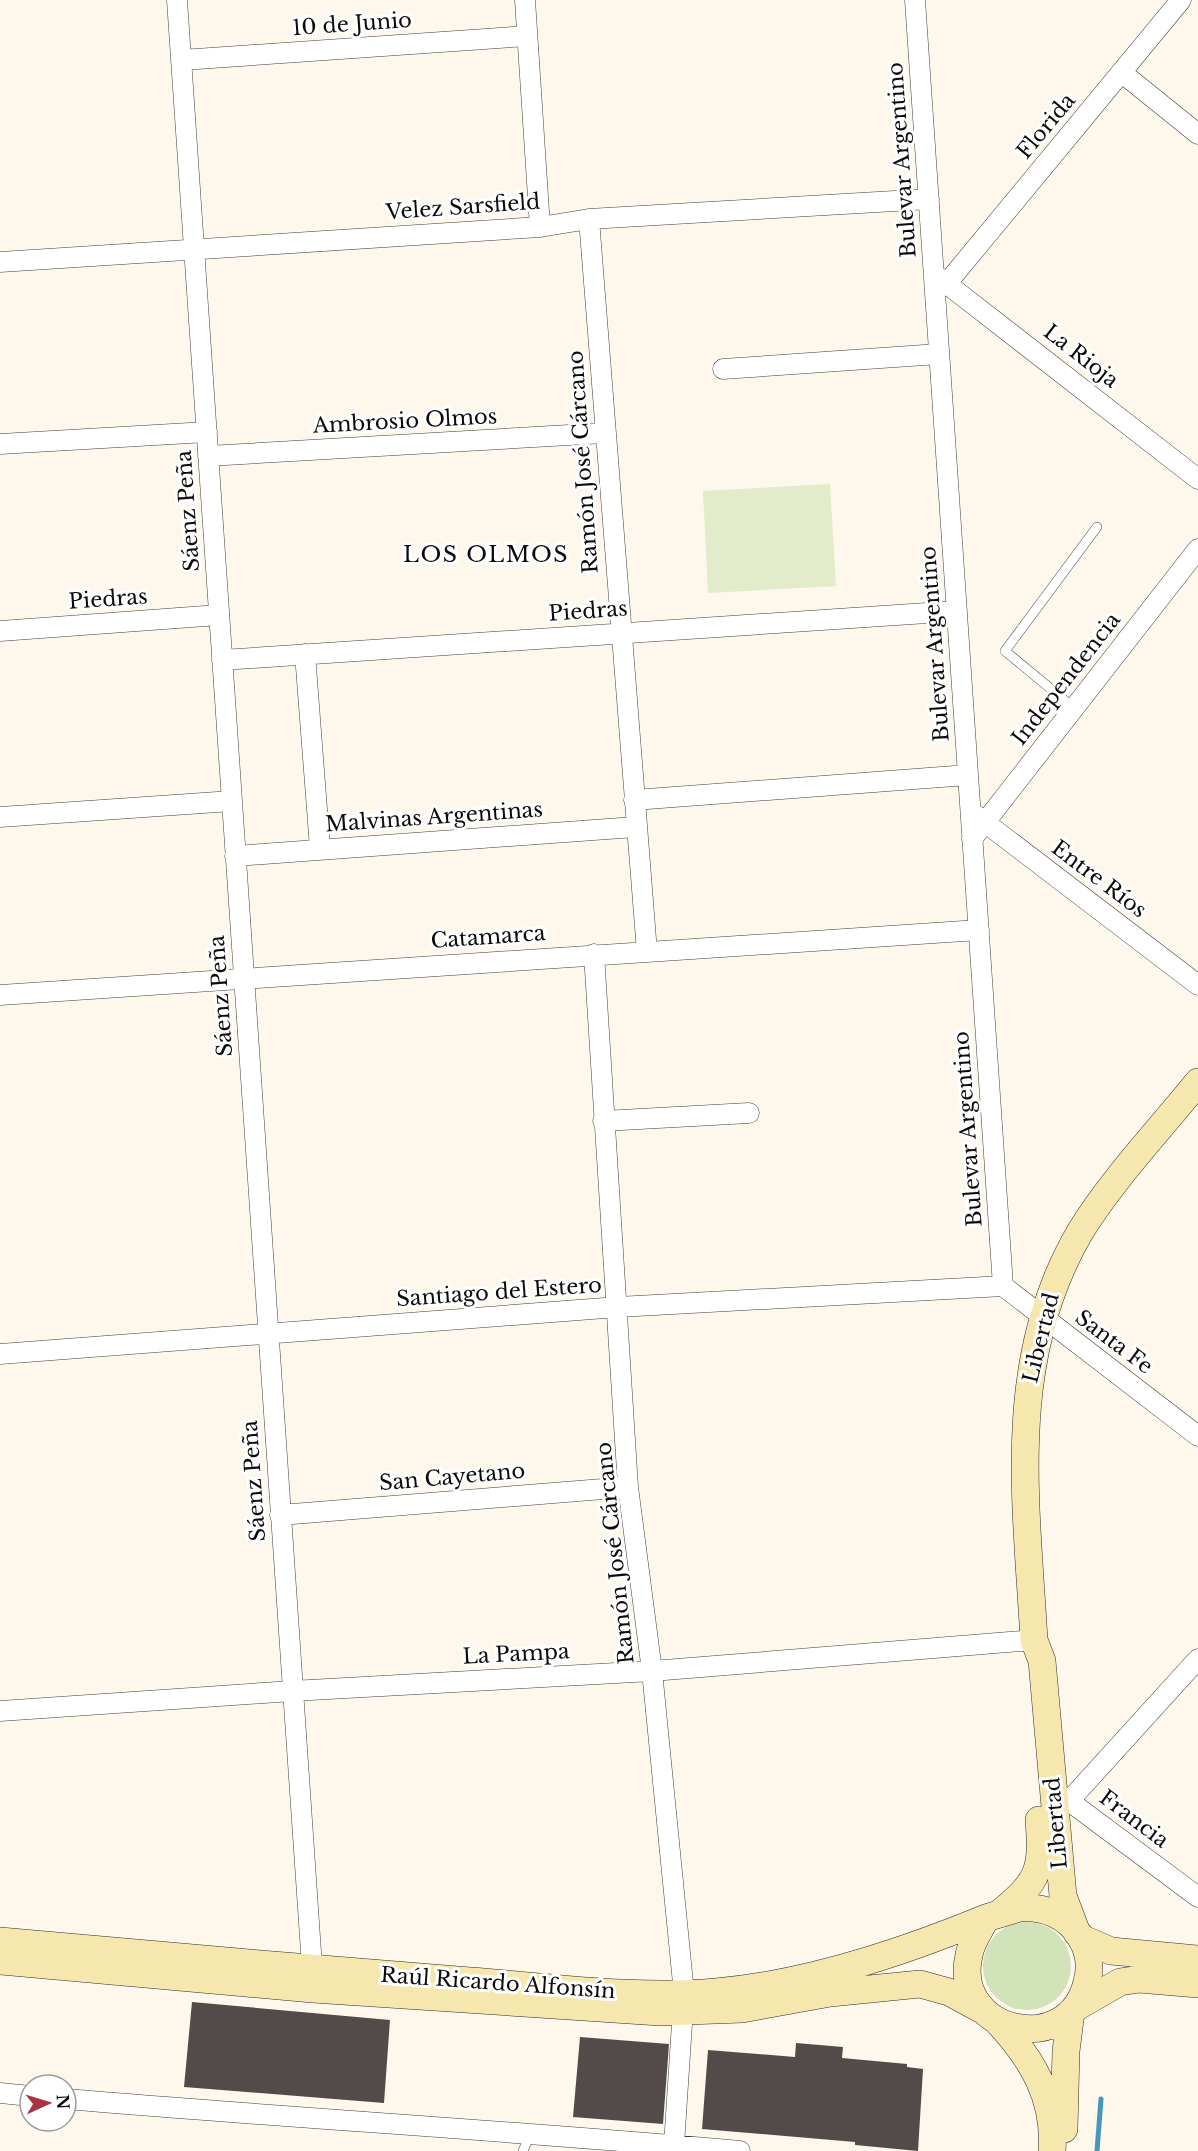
<svg xmlns="http://www.w3.org/2000/svg" width="1198" height="2151" viewBox="0 0 1198 2151" font-family="'Libre Baskerville',serif">
<style>
.green{fill:#d2e2b9}
.pitch{fill:#e2ebca}
.lines{fill:none;stroke-linecap:round;stroke-linejoin:round}
.stream{stroke:#4597bc;stroke-width:5}
.building{fill:#524b49}
.lane-casing{stroke:#3e3e3e;stroke-width:10}
.street-casing{stroke:#3e3e3e;stroke-width:21}
.secondary-casing{stroke:#2d2d2d;stroke-width:28}
.lane{stroke:#fff;stroke-width:9}
.street{stroke:#fff;stroke-width:20}
.secondary{stroke:#f5e7ad;stroke-width:27}
.labels{text-anchor:middle;dominant-baseline:central;stroke-width:6;stroke-linejoin:round;paint-order:stroke}
.street-label{font-size:21px;fill:#0b0b0b;stroke:#fff}
.neighbourhood-label{font-size:22px;letter-spacing:1.5px;fill:#0b0b0b;stroke:#fff}
</style>
<rect width="100%" height="100%" fill="#fdf8eb"/>
<path class="green" d="M983 1966a44 44 0 1 1 88 0a44 44 0 1 1-88 0Z"/>
<path class="pitch" d="M830 484 836 586 708 593 703 491Z"/>
<g class="lines">
<path class="stream" d="M1097 2151 1101 2099"/>
</g>
<path class="building" d="M192 2002 390 2020 384 2103 184 2087Z
M580 2037 669 2044 663 2124 573 2117Z
M796 2043 843 2047 842 2058 907 2064V2067L923 2069 918 2151 855 2145V2142L702 2129 708 2050 795 2057Z"/>
<g class="lines">
<defs>
<path id="lane" d="M1074 708 1005 651 1097 527
M523 2151 530 2134"/>
<path id="street" d="M177 0 313 1981
M525 0 540 227
M915 0 1003 1286
M182 60 527 36
M1121 72 1198 134
M589 219 647 952
M0 262 540 227 589 219 929 199
M938 277 1198 479
M948 282 1181 0
M723 369 939 354
M0 444 207 432
M208 456 604 433
M0 631 219 615
M305 654 320 848
M222 660 957 611
M634 800 968 775
M974 814 1198 985
M0 817 232 801
M972 839 1198 549
M235 856 635 827
M594 954 628 1487 652 1671 684 1993 674 2145
M0 995 979 930
M603 1121 749 1113
M1003 1286 1198 1436
M0 1354 618 1307 1003 1286
M280 1515 628 1487
M0 1711 292 1691 652 1671 1034 1640
M1069 1801 1198 1897
M1055 1802 1069 1801 1198 1659
M0 2093 30 2096
M66 2099C291 2118 516 2131 740 2151"/>
<path id="secondary" d="M1019 1908C1044 1906 1068 1915 1081 1938 1089 1951 1091 1967 1087 1982 1069 2060 951 2033 969 1955 971 1942 980 1930 986 1918Z
M1000 1913C1039 1881 1043 1870 1039 1820
M1077 1933 1063 1896 1042 1661 1034 1640C1026 1499 1005 1360 1080 1232 1110 1182 1161 1128 1198 1082
M1081 1938 1111 1951 1198 1959
M0 1941C157 1955 313 1969 470 1981 551 1987 635 1999 716 1992 808 1984 901 1953 986 1918
M0 1961 313 1989 660 2012 742 2009 830 1993 920 1984 949 1992 984 2011
M1075 2008 1120 1982 1139 1979 1198 1984
M998 2022C1032 2059 1056 2098 1052 2151
M1064 2129 1066 2051 1071 2012"/>
</defs>
<use href="#lane" class="lane-casing"/>
<use href="#street" class="street-casing"/>
<use href="#secondary" class="secondary-casing"/>
<use href="#lane" class="lane"/>
<use href="#street" class="street"/>
<use href="#secondary" class="secondary"/>
</g>
<g class="labels">
<g class="street-label">
<text transform="translate(352 24) rotate(-4)">10 de Junio</text>
<text transform="translate(1046 126) rotate(-50)">Florida</text>
<text transform="translate(902 160) rotate(-94)">Bulevar Argentino</text>
<text transform="translate(463 207) rotate(-4)">Velez Sarsfield</text>
<text transform="translate(1081 356) rotate(38)">La Rioja</text>
<text transform="translate(405 421) rotate(-3)">Ambrosio Olmos</text>
<text transform="translate(583 462) rotate(-94)">Ramón José Cárcano</text>
<text transform="translate(188 511) rotate(-94)">Sáenz Peña</text>
<text transform="translate(108 599) rotate(-4)">Piedras</text>
<text transform="translate(588 611) rotate(-4)">Piedras</text>
<text transform="translate(935 644) rotate(-94)">Bulevar Argentino</text>
<text transform="translate(1066 679) rotate(-52)">Independencia</text>
<text transform="translate(434 817) rotate(-4)">Malvinas Argentinas</text>
<text transform="translate(1099 879) rotate(37)">Entre Ríos</text>
<text transform="translate(488 937) rotate(-4)">Catamarca</text>
<text transform="translate(221 996) rotate(-94)">Sáenz Peña</text>
<text transform="translate(968 1129) rotate(-94)">Bulevar Argentino</text>
<text transform="translate(499 1292) rotate(-4)">Santiago del Estero</text>
<text transform="translate(1041 1338) rotate(-76)">Libertad</text>
<text transform="translate(1114 1342) rotate(37)">Santa Fe</text>
<text transform="translate(452 1477) rotate(-5)">San Cayetano</text>
<text transform="translate(254 1481) rotate(-94)">Sáenz Peña</text>
<text transform="translate(615 1553) rotate(-96)">Ramón José Cárcano</text>
<text transform="translate(516 1654) rotate(-3)">La Pampa</text>
<text transform="translate(1134 1819) rotate(37)">Francia</text>
<text transform="translate(1056 1823) rotate(-95)">Libertad</text>
<text transform="translate(498 1983) rotate(4)">Raúl Ricardo Alfonsín</text>
</g>
<g class="neighbourhood-label">
<text x="486" y="554">LOS OLMOS</text>
</g>
</g>
<g transform="translate(48 2103) rotate(86)"><circle r="28" fill="#ffffff" stroke="#9d9d9d" stroke-width="1.5"/>
<path d="M0-4.5L10 22L0 15L-10 22Z" fill="#a93444"/>
<text y="-9" font-size="16" font-weight="bold" text-anchor="middle" fill="#0b0b0b">N</text>
</g>
</svg>
